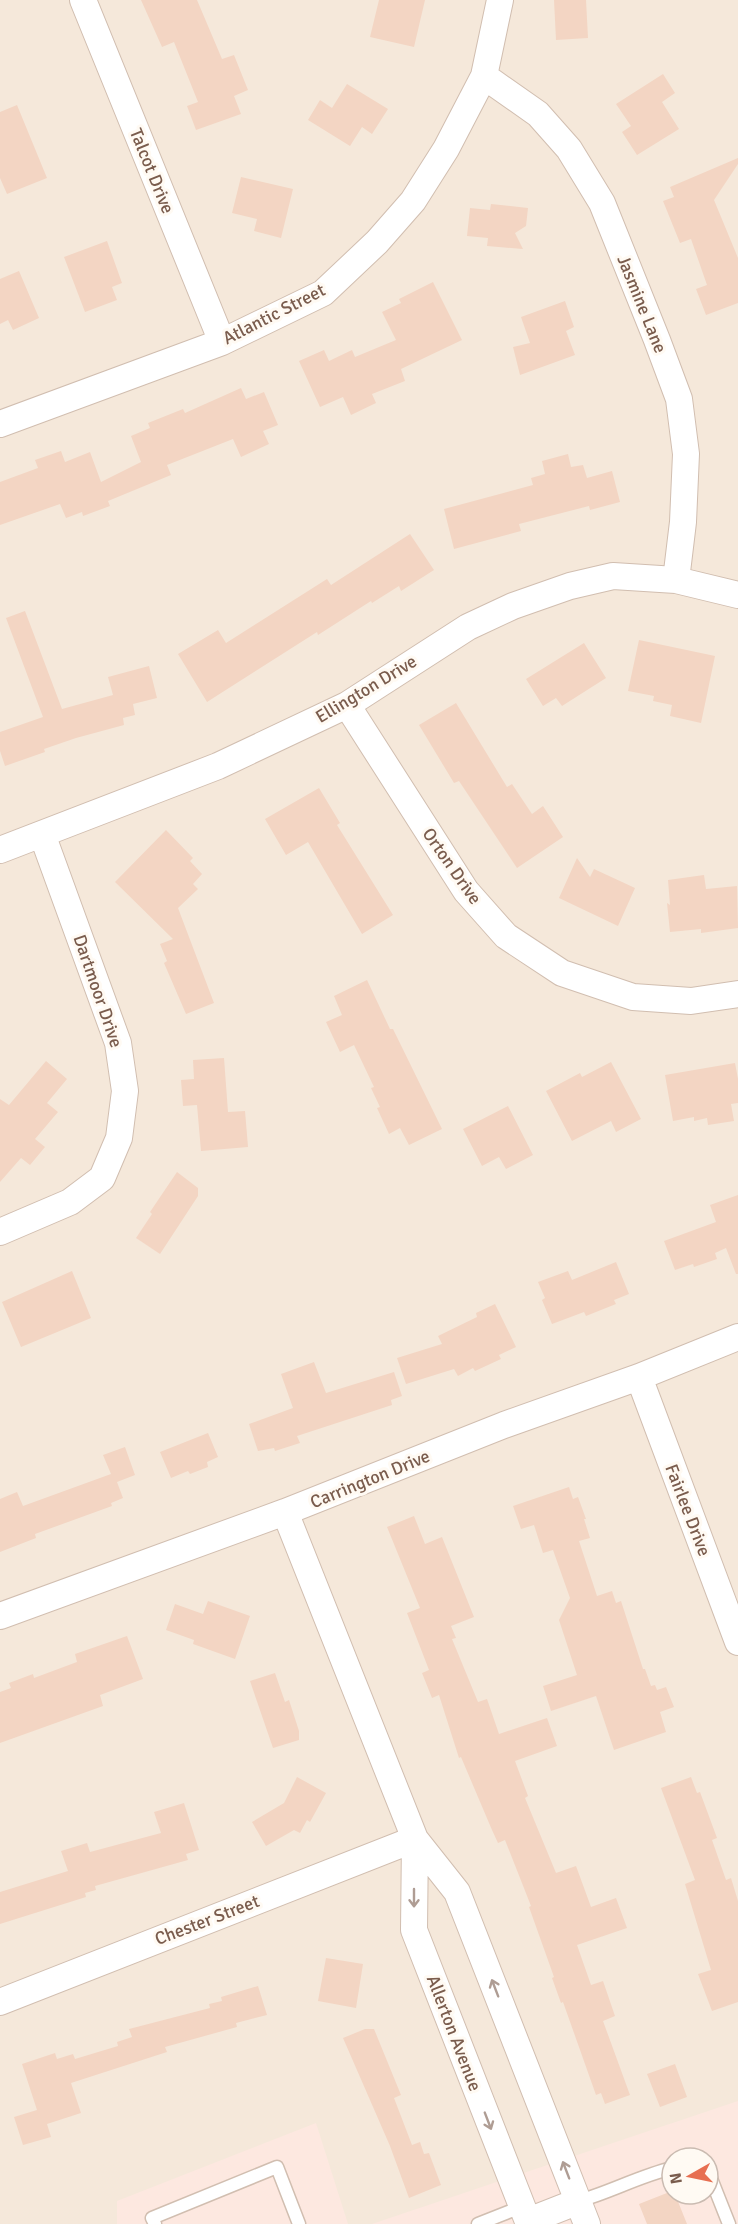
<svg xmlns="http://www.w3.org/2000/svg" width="738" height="2224" viewBox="0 0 738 2224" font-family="Signika,sans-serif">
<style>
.residential{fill:#f5e8da;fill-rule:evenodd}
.commercial{fill:#fde8e0;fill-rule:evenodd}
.building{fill:#f3d5c3}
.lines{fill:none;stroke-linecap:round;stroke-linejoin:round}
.service-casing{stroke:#d1beb0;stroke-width:15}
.minor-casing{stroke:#d1beb0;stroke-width:28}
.service{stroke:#fff;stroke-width:12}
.minor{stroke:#fff;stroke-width:26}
.oneway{stroke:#af9d94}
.labels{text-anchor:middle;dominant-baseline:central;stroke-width:6;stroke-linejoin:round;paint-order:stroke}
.street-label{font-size:18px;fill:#7a5c4d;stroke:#fffaf3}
</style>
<rect width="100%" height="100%" fill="#fdf6ec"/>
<path class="residential" d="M0 0H738V2224H0ZM672 2158H708V2194H672Z"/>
<path class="commercial" d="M738 2101V2224H372ZM672 2158H708V2194H672Z
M316 2123 348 2224H117V2201Z"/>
<path class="building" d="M141 0H197L222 59 234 55 248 90 234 96 241 114 196 130 187 106 198 102 174 42 162 47Z
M379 0H425L414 47 370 37Z
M554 0H586L588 38 556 40Z
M663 74 675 93 662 102 679 129 637 155 622 132 631 126 616 104Z
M347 84 388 109 372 134 362 127 350 146 308 120 320 100 332 108Z
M17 105 47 178 7 194 0 178V112Z
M738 158V164L714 200 738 258V303L706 315 696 289 707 285 691 239 680 243 663 201 674 197 670 187Z
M241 177 293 189 281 238 254 231 257 219 232 213Z
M491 204 528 208 526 226 515 233 523 249 487 246 488 238 467 236 470 208 490 210Z
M107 241 122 283 112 287 117 300 85 312 64 257Z
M19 271 39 318 13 330 8 320 0 324V279Z
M433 282 462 340 401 369 405 381 372 394 376 403 351 415 343 397 320 407 299 361 324 350 329 361 352 350 355 357 396 340 382 312 401 303 399 299Z
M565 301 574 327 566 331 575 355 520 375 513 347 530 343 521 317Z
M241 388 246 399 264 392 278 425 263 431 269 444 241 457 233 439 167 465 171 475 108 501 110 506 83 516 82 512 66 518 60 504 0 525V482L38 468 35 460 61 451 65 462 90 452 101 482 141 462 131 436 150 428 148 423 183 409 185 413Z
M568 454 571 467 583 465 587 478 612 471 620 502 590 510 589 506 519 524 521 531 454 549 444 509 533 485 531 478 545 474 542 461Z
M410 534 434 570 401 591 399 586 372 603 371 601 318 635 317 632 207 702 178 654 218 630 226 643 327 579 331 585Z
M25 611 62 709 113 695 108 677 149 666 157 698 133 704 135 715 123 718 124 725 76 738 44 749 45 752 5 766 0 751V732L43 717 6 618Z
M639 640 715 656 701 723 670 716 672 705 653 701 654 696 628 691Z
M584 643 606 678 562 706 556 698 543 706 526 679Z
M456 703 507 787 512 784 532 814 543 806 563 837 517 868 459 781 454 783 419 725Z
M319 788 340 823 337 825 393 915 362 934 308 842 286 855 265 819Z
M166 830 193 858 190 861 202 874 193 884 198 889 178 908 214 1003 186 1014 164 963 167 961 160 944 173 939 115 882Z
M577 858 590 877 594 869 635 888 618 926 559 898Z
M704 875 706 889 737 886 738 928 701 933V929L670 932 667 903 670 905 668 880Z
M367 980 390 1029H393L442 1129 409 1145 400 1128 389 1134 377 1108 380 1107 371 1088 374 1087 354 1045 340 1052 326 1022 342 1015 334 996Z
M224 1058 228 1112 245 1111 248 1147 201 1151 197 1105 183 1106 181 1080 194 1079 193 1060Z
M46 1061 67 1079 47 1103 58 1112 35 1139 45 1147 30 1165 21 1158 0 1182V1099L9 1105Z
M611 1062 641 1119 616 1132 611 1121 572 1141 546 1091 580 1073 582 1077Z
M735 1063 738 1079V1103L731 1104 734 1121 708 1125 707 1118 694 1121V1117L673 1121 665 1075Z
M508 1106 533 1155 506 1169 499 1157 482 1166 463 1129Z
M177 1172 198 1188V1196L160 1254 136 1238 152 1214 150 1212Z
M738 1195V1274H736L726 1248 715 1253 717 1259 694 1267 693 1264 675 1270 664 1241 716 1222 710 1205Z
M616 1262 629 1294 614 1300 616 1304 586 1316 584 1312 552 1324 542 1300 545 1298 538 1282 568 1271 572 1280Z
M72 1271 91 1318 21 1347 2 1302Z
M495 1304 516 1347 499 1355 501 1359 475 1371 473 1368 458 1376 454 1369 406 1384 397 1358 442 1344 438 1336 477 1317 476 1313Z
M314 1362 326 1393 394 1372 402 1396 391 1400 392 1405 297 1436 300 1443 275 1451 274 1448 258 1451 249 1424 293 1408 281 1374Z
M208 1433 218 1457 207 1462 208 1467 190 1474 188 1471 171 1478 160 1452Z
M125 1447 135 1475 117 1482 123 1498 111 1503 112 1506 35 1534 36 1538 0 1552V1499L17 1492 23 1506 111 1474 103 1455Z
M569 1487 573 1499 578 1497 586 1519H584L590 1538 579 1541 597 1596 612 1591 616 1603 621 1601 643 1669H645L651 1686 655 1685 657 1690 666 1687 674 1707 660 1712 666 1732 614 1750 596 1696 551 1711 543 1686 577 1675 559 1620 570 1598 553 1550 543 1553 534 1525 521 1529 513 1506Z
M414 1516 425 1544 442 1537 474 1617 451 1626 456 1638 452 1639 478 1702 487 1699 499 1734 547 1718 557 1746 515 1761 528 1796 525 1798 556 1873 576 1866 591 1907 616 1898 627 1928 577 1945 591 1985 603 1981 615 2016 603 2021 630 2095 605 2104 601 2093 596 2095 563 2002 561 2003 552 1978 554 1977 529 1907 531 1906 505 1840 498 1843 492 1830 461 1757 459 1758 439 1695 432 1698 422 1673 429 1670 407 1613 420 1608 387 1527Z
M208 1601 250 1616 235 1659 193 1644 194 1640 166 1630 175 1604 203 1614Z
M127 1636 143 1679 100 1695 103 1706 0 1743V1692L11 1688 9 1683 33 1674 34 1678 77 1662 75 1654Z
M275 1673 285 1702 289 1700 299 1731V1740L273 1748 250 1681Z
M297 1777 326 1793 310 1822 307 1820 300 1833 294 1830 266 1846 252 1822 284 1803Z
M691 1777 697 1793 700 1792 717 1838 712 1840 726 1880 731 1878 738 1901V2002L712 2011 698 1974 711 1970 685 1884 695 1880 661 1788Z
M184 1803 199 1850 186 1854 188 1860 95 1886 96 1890 85 1893 86 1897 0 1924V1892L68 1871 61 1851 87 1843 90 1852 161 1833 154 1812Z
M326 1958 363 1964 356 2008 318 2001Z
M258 1986 267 2015 236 2023 237 2027 165 2047 167 2052 71 2083 81 2113 47 2124 51 2137 23 2145 14 2117 37 2110 22 2064 55 2053 57 2059 73 2054 75 2059 118 2046 117 2042 132 2037 129 2029 210 2008 209 2004 222 2001 221 1997Z
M365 2029H374L401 2095 394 2098 412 2145 420 2142 424 2154 429 2153 441 2185 409 2198 390 2146 343 2038Z
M675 2064 687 2097 660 2107 647 2074Z
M672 2191V2194H675L687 2224H647L639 2204Z"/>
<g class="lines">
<defs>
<path id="service" d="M708 2171 729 2224
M579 2201C610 2192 640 2176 672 2168
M155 2224 152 2218 277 2167 299 2224
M478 2224 521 2207"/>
<path id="minor" d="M83 0 222 342
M484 76 538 114 569 149 602 203 657 340 679 399 686 454 683 522 676 580
M0 424 222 342 323 293 377 242 413 201 446 149 484 76 500 0
M347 705 466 891 506 936 562 973 633 997 691 1001 738 994
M0 850 218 766 347 705 468 627 513 606 570 586 613 576 676 580 738 595
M0 1232 70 1202 102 1178 119 1138 125 1091 118 1043 42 834
M639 1377 738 1642
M285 1512 415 1839 457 1892 587 2224
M0 1616 285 1512 504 1425 639 1377 738 1337
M415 1839 414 1930 529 2224
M0 2002 415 1839
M528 2221 579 2201"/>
</defs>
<use href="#service" class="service-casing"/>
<use href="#minor" class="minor-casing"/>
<use href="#service" class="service"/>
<use href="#minor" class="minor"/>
</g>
<defs><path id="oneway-shaft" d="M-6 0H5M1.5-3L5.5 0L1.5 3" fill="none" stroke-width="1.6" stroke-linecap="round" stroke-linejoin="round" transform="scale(1.5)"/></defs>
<g class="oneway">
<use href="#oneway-shaft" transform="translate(414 1898) rotate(90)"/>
<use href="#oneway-shaft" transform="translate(495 1988) rotate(-111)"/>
<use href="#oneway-shaft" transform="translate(488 2121) rotate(69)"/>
<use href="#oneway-shaft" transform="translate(566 2170) rotate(-111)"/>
</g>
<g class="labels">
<g class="street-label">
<text transform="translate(152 171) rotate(68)">Talcot Drive</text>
<text transform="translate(642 304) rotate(68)">Jasmine Lane</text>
<text transform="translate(274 314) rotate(-27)">Atlantic Street</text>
<text transform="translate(366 689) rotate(-31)">Ellington Drive</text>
<text transform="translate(452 866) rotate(55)">Orton Drive</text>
<text transform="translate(98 991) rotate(71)">Dartmoor Drive</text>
<text transform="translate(370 1479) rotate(-22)">Carrington Drive</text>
<text transform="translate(688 1510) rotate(69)">Fairlee Drive</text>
<text transform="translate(207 1920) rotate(-21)">Chester Street</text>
<text transform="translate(454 2033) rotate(69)">Allerton Avenue</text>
</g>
</g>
<g transform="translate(690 2176) rotate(261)"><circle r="28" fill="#fffaf3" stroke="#cabbb1" stroke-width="1.5"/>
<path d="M0-4.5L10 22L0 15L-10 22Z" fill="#e76f51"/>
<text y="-9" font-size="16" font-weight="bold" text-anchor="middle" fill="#7a5c4d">N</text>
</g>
</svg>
